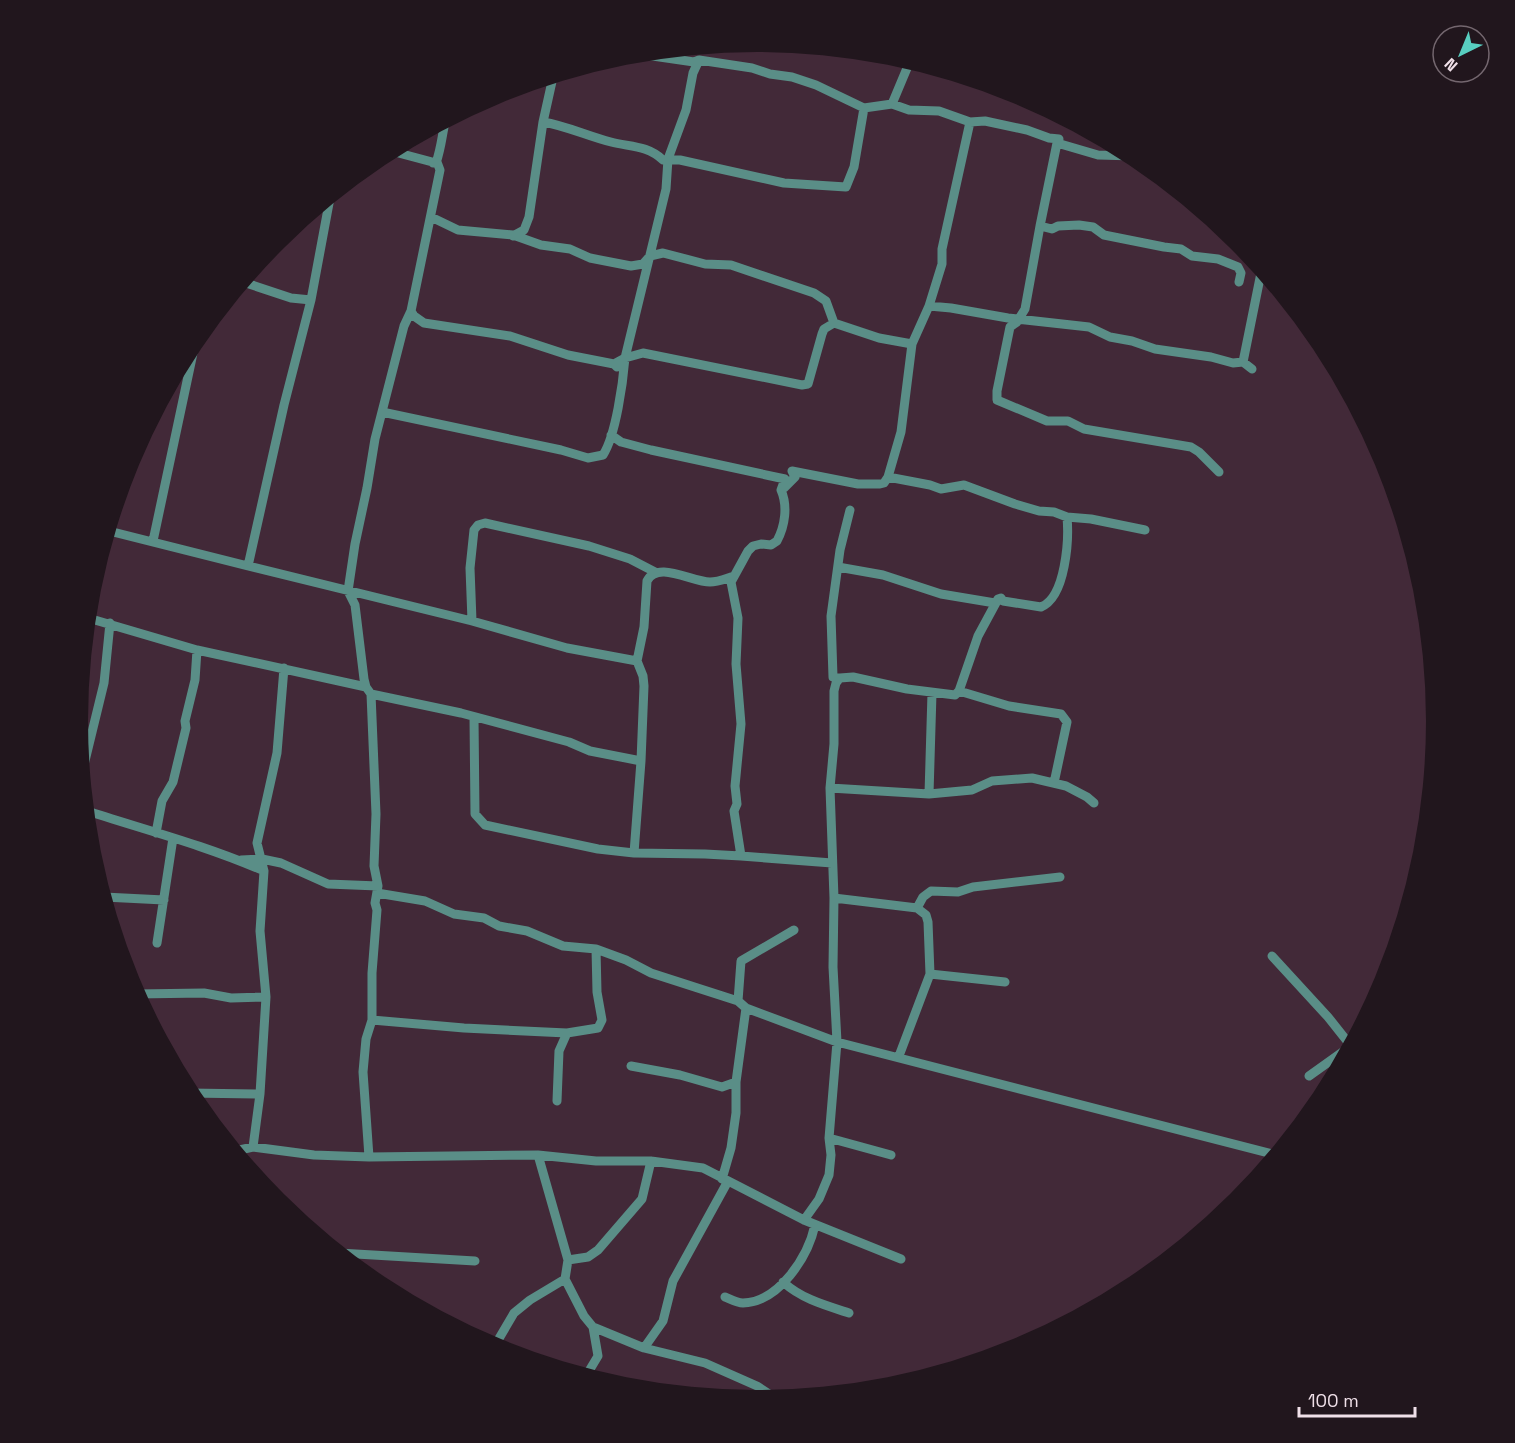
<svg xmlns="http://www.w3.org/2000/svg" width="1515" height="1443" viewBox="0 0 1515 1443" font-family="'Space Grotesk',sans-serif">
<style>
.lines{fill:none;stroke-linecap:round;stroke-linejoin:round}
.minor{stroke:#5a8e87;stroke-width:9}
</style>
<rect width="100%" height="100%" fill="#422938"/>
<g class="lines">
<path class="minor" d="M639 54 694 62 699 60
M892 104 910 61
M543 122C567 126 587 136 611 142 630 147 647 145 663 160H680L784 183 846 187 854 167 864 108
M433 163H436C441 149 442 136 445 122
M431 217 458 230 513 235 541 245 570 249 590 258 631 266 643 264 650 256 663 253 705 264 731 265 814 293 826 301 834 323
M1040 226 1057 143
M513 236 524 230 529 217 543 122 553 77
M243 282 291 298 311 300
M929 306 951 308 1008 318 1089 327 1110 337 1132 341 1155 349 1211 357 1233 363 1243 362 1252 369
M411 311 414 316 424 323 510 336 568 355 614 364 617 367
M1243 362 1261 273
M614 364 625 358 643 353 802 385 808 384 822 334 824 329 834 323 879 338 912 344
M382 412 561 450 588 458 603 455C616 435 623 382 625 358L666 189 668 159 686 110 693 73 699 60 752 68 770 74 792 77 816 85 864 108 892 104 909 110 939 111 970 122 985 121 1027 130 1049 138 1059 139 1057 143 1098 155 1135 156
M1219 472 1199 452 1191 447 1084 429 1068 421H1047L997 400V391L1010 327 1017 322 1025 309 1040 226 1052 229 1058 226 1079 225 1093 227 1104 235 1164 247 1181 249 1192 256 1218 259 1238 267 1241 273 1239 282
M888 477 930 485 941 489 964 485 1015 504 1039 511 1054 512 1067 517 1091 519 1145 530
M784 488 795 477 792 471 858 484H880L884 483 888 477 901 432 912 344 929 306 942 264V249L970 122
M109 531 248 566 284 405 311 300 330 198
M153 541 196 339
M248 566 472 621 567 648 637 661
M838 567 883 575 941 594 995 603
M88 618 197 650 366 687
M472 621 470 568 474 530 478 525 485 523 589 546 630 559 655 572
M840 678 833 677 831 616 840 550 850 510
M959 691 978 636 998 599 1001 598 1003 601 1041 607C1066 597 1069 539 1067 517
M371 694 461 713 569 742 590 751 641 761
M474 717 475 814 485 825 598 849 634 853 705 854 741 856 734 811 737 804 735 786 741 724 736 664 738 618 731 582 748 551 753 546 761 544 771 545 777 541C785 526 788 506 781 490L785 479 651 450 621 442 611 435
M83 769 104 683 110 623
M830 788 929 794 972 790 992 781 1032 778 1066 786 1087 797 1094 803
M929 794 932 693
M87 811C146 830 207 846 264 871
M156 833 162 801 173 782 186 728 185 721 195 680 197 650
M634 853 641 761 644 686 643 676 637 661 644 627 647 581C657 560 692 582 710 582 718 582 727 578 734 576
M741 856 832 863
M241 860 262 859 281 863 328 884 378 886
M377 893 425 901 454 914 484 918 499 926 527 931 563 946 596 949 626 960 651 973 738 1001 746 1008 736 1082V1113L731 1148 722 1179
M104 897 164 900
M834 898 917 908 926 915 928 922 930 974 899 1056
M917 908 923 897 931 891 958 892 973 887 1060 877
M157 943 173 838
M1272 956 1328 1017 1351 1046
M930 974 1005 982
M136 994 204 993 231 998 266 997
M738 1001 741 961 794 930
M746 1008 837 1042 1276 1155
M372 1020 464 1028 567 1033
M631 1066 680 1075 722 1087 736 1082
M1309 1076 1351 1046
M189 1093 260 1094
M557 1101 559 1051 567 1033 598 1028 602 1020 597 992 596 949
M829 1138 891 1155
M253 1147 260 1094 266 997 260 931 264 871 257 843 277 753 284 668
M235 1151 253 1147 314 1155 369 1157 538 1155 596 1161H651L703 1168 804 1220 901 1259
M538 1155 568 1260 565 1279 584 1316 593 1327 598 1356 586 1376
M369 1157 363 1072 366 1039 372 1020V973L377 910 375 903 378 886 374 866 376 814 371 694 366 687 364 679 355 605 348 591 355 544 367 488 375 439 404 326 411 311 440 170 437 162 436 163 391 151
M804 1220 819 1199 829 1175 831 1155 829 1138 837 1042 833 967 834 898 830 788 834 744V691L836 683 840 678 853 677 907 689 955 695 959 691 1009 706 1061 714 1067 722 1054 783
M339 1253 475 1261
M568 1260 588 1257 598 1250 642 1199 651 1161
M783 1282C802 1299 824 1305 849 1313
M725 1297C730 1299 737 1303 743 1303 779 1302 808 1257 815 1225
M593 1327 644 1348 705 1363 757 1386 769 1394
M494 1347 514 1313 530 1300 565 1279
M644 1348 663 1321 673 1281 728 1181"/>
</g>
<path d="M0 0H1515V1443H0ZM88 721a669 669 0 1 1 1338 0a669 669 0 1 1-1338 0Z" fill="#21161d" fill-rule="evenodd"/>
<g transform="translate(1461 54) rotate(223)"><circle r="28" fill="#21161d" stroke="#74676f" stroke-width="1.5"/>
<path d="M0-4.5L10 22L0 15L-10 22Z" fill="#58cec0"/>
<text y="-9" font-size="16" font-weight="bold" text-anchor="middle" fill="#f0e0e9">N</text>
</g>
<path d="M1299 1407v9h116v-9" fill="none" stroke="#f0e0e9" stroke-width="3"/>
<text x="1308" y="1407" font-size="18" fill="#f0e0e9" stroke="#21161d" stroke-width="4.5" paint-order="stroke">100 m</text>
</svg>
